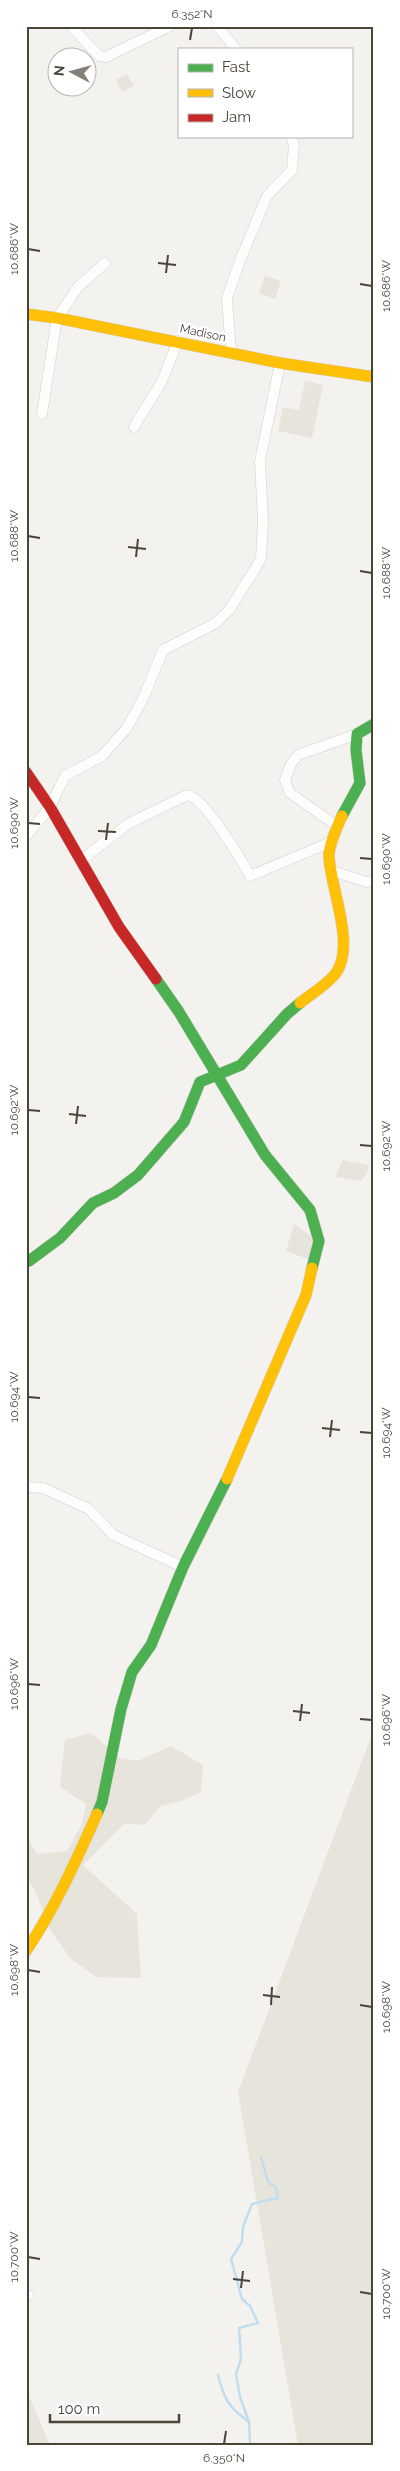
<svg xmlns="http://www.w3.org/2000/svg" width="400" height="2471" viewBox="0 0 400 2471" font-family="Raleway,sans-serif">
<style>
.residential{fill:#e7e4dc}
.lines{fill:none;stroke-linecap:round;stroke-linejoin:round}
.stream{stroke:#c0ddf1;stroke-width:2.5}
.street-casing{stroke:#d2d0cb;stroke-width:11}
.fast-casing{stroke:#d3cfc5;stroke-width:12}
.slow-casing{stroke:#d3cfc5;stroke-width:12}
.jam-casing{stroke:#d3cfc5;stroke-width:12}
.street{stroke:#fdfdfc;stroke-width:10}
.fast{stroke:#4caf50;stroke-width:11}
.slow{stroke:#ffc107;stroke-width:11}
.jam{stroke:#c62828;stroke-width:11}
.ticks{fill:none;stroke:#4b4439;stroke-width:2}
.labels{text-anchor:middle;dominant-baseline:central;stroke-width:5;stroke-linejoin:round;paint-order:stroke}
.street-label{font-size:12px;fill:#4b4439;stroke:#fff}
.neatline{fill:none;stroke:#4b4439;stroke-width:2}
.ticks-label{font-size:12px;text-anchor:middle;fill:#4b4439}
</style>
<rect width="100%" height="100%" fill="#f4f2ee"/>
<path class="residential" d="M127 74 134 86 122 92 116 80Z
M265 276 281 281 275 299 259 293Z
M305 381 323 385 312 438 278 431 283 407 299 410Z
M343 1160 369 1165 367 1173 361 1181 335 1177Z
M294 1224 314 1238 308 1259 286 1251Z
M374 1729V2445H298L238 2092Z
M91 1733 120 1758 138 1761 171 1746 203 1765 201 1792 184 1800 160 1806 145 1825 125 1823 83 1865 137 1914 141 1978 96 1977 71 1959 49 1928 36 1893 26 1876V1835L37 1854 67 1851 82 1824 86 1804 60 1787 65 1740Z
M26 2389 50 2445H26Z"/>
<g class="lines">
<path class="stream" d="M218 2375C224 2399 229 2408 249 2422L250 2445
M249 2422 240 2397 236 2374 241 2359 239 2328 258 2323 250 2306 242 2299 231 2259 242 2242 243 2227 252 2204 278 2198 276 2188 268 2182 261 2157"/>
<defs>
<path id="street" d="M71 26 99 56 106 57 170 26
M217 26 236 49
M231 353 227 298 241 258 267 196 292 170 294 145 291 136
M42 414 57 318 78 287 105 263
M134 427 162 381 178 341
M337 826 290 793 285 780 291 764 298 755 357 734
M26 836 50 807 65 776 102 756 126 729 142 701 163 650 216 623 229 610 252 574 261 558 263 522 260 461 280 363
M80 861 128 824 187 795C204 797 241 859 250 876L333 841
M332 871 367 882 374 880
M26 1487 43 1488 89 1509 113 1535 183 1567
M26 2295H28"/>
<path id="fast" d="M342 816 360 783 356 750 357 734 374 724
M156 979 179 1012 265 1155 310 1210 319 1241 312 1268
M29 1261 60 1238 93 1203 114 1193 138 1175 184 1122 200 1082 241 1065 287 1014 300 1003
M97 1814 102 1802 121 1709 132 1672 151 1645 183 1567 227 1479"/>
<path id="slow" d="M26 314 57 318 280 363 374 377
M300 1003C311 994 327 985 336 973 356 945 330 887 329 856 329 844 337 827 342 816
M227 1479 306 1295 312 1268
M26 1951C55 1908 76 1861 97 1814"/>
<path id="jam" d="M26 772 50 807 119 927 156 979"/>
</defs>
<use href="#street" class="street-casing"/>
<use href="#fast" class="fast-casing"/>
<use href="#slow" class="slow-casing"/>
<use href="#jam" class="jam-casing"/>
<use href="#street" class="street"/>
<use href="#fast" class="fast"/>
<use href="#slow" class="slow"/>
<use href="#jam" class="jam"/>
</g>
<path class="ticks" d="M190 40 192 28M28 249 40 251M158 263 176 265M166 273 168 255M360 284 372 286M28 536 40 538M128 547 146 549M136 557 138 539M360 571 372 573M28 823 40 824M98 831 116 832M106 840 108 823M360 858 372 859M28 1110 40 1111M69 1114 86 1116M76 1124 78 1106M360 1145 372 1146M28 1397 40 1398M322 1428 340 1430M360 1432 372 1433M330 1437 332 1420M28 1684 40 1685M293 1711 310 1713M360 1719 372 1720M300 1721 302 1704M28 1970 40 1972M263 1995 280 1997M271 2005 272 1987M360 2005 372 2007M28 2257 40 2259M233 2279 250 2281M241 2288 243 2271M360 2292 372 2294M224 2444 226 2431"/>
<g class="labels">
<g class="street-label">
<text transform="translate(203 333) rotate(12)">Madison</text>
</g>
</g>
<rect width="400" height="2471" fill="none" stroke="#ffffff" stroke-width="55"/>
<rect x="178" y="48" width="175" height="90" fill="#ffffff" stroke="#b7b4b0"/>
<rect x="188" y="64" width="25" height="8" fill="#4caf50" stroke="#b7b4b0"/>
<text x="222" y="72" font-size="15" fill="#4b4439">Fast</text>
<rect x="188" y="89" width="25" height="8" fill="#ffc107" stroke="#b7b4b0"/>
<text x="222" y="98" font-size="15" fill="#4b4439">Slow</text>
<rect x="188" y="114" width="25" height="8" fill="#c62828" stroke="#b7b4b0"/>
<text x="222" y="122" font-size="15" fill="#4b4439">Jam</text>
<g transform="translate(72 72) rotate(276)"><circle r="24" fill="#ffffff" stroke="#b7b4b0"/>
<path d="M0-4L9 19L0 12L-9 19Z" fill="#868178"/>
<text y="-8" font-size="14" font-weight="bold" text-anchor="middle" fill="#4b4439">N</text>
</g>
<path d="M50 2414v8h129v-8" fill="none" stroke="#4b4439" stroke-width="2.5"/>
<text x="58" y="2414" font-size="15" fill="#4b4439" stroke="#ffffff" stroke-width="4" paint-order="stroke">100 m</text>
<rect x="28" y="28" width="344" height="2416" class="neatline"/>
<g class="ticks-label">
<text x="192" y="18">6.352°N</text>
<text transform="translate(14 249) rotate(-90)" y="4">10.686°W</text>
<text transform="translate(386 286) rotate(-90)" y="4">10.686°W</text>
<text transform="translate(14 536) rotate(-90)" y="4">10.688°W</text>
<text transform="translate(386 573) rotate(-90)" y="4">10.688°W</text>
<text transform="translate(14 823) rotate(-90)" y="4">10.690°W</text>
<text transform="translate(386 859) rotate(-90)" y="4">10.690°W</text>
<text transform="translate(14 1110) rotate(-90)" y="4">10.692°W</text>
<text transform="translate(386 1146) rotate(-90)" y="4">10.692°W</text>
<text transform="translate(14 1397) rotate(-90)" y="4">10.694°W</text>
<text transform="translate(386 1433) rotate(-90)" y="4">10.694°W</text>
<text transform="translate(14 1684) rotate(-90)" y="4">10.696°W</text>
<text transform="translate(386 1720) rotate(-90)" y="4">10.696°W</text>
<text transform="translate(14 1970) rotate(-90)" y="4">10.698°W</text>
<text transform="translate(386 2007) rotate(-90)" y="4">10.698°W</text>
<text transform="translate(14 2257) rotate(-90)" y="4">10.700°W</text>
<text transform="translate(386 2294) rotate(-90)" y="4">10.700°W</text>
<text x="224" y="2462">6.350°N</text>
</g>
</svg>
